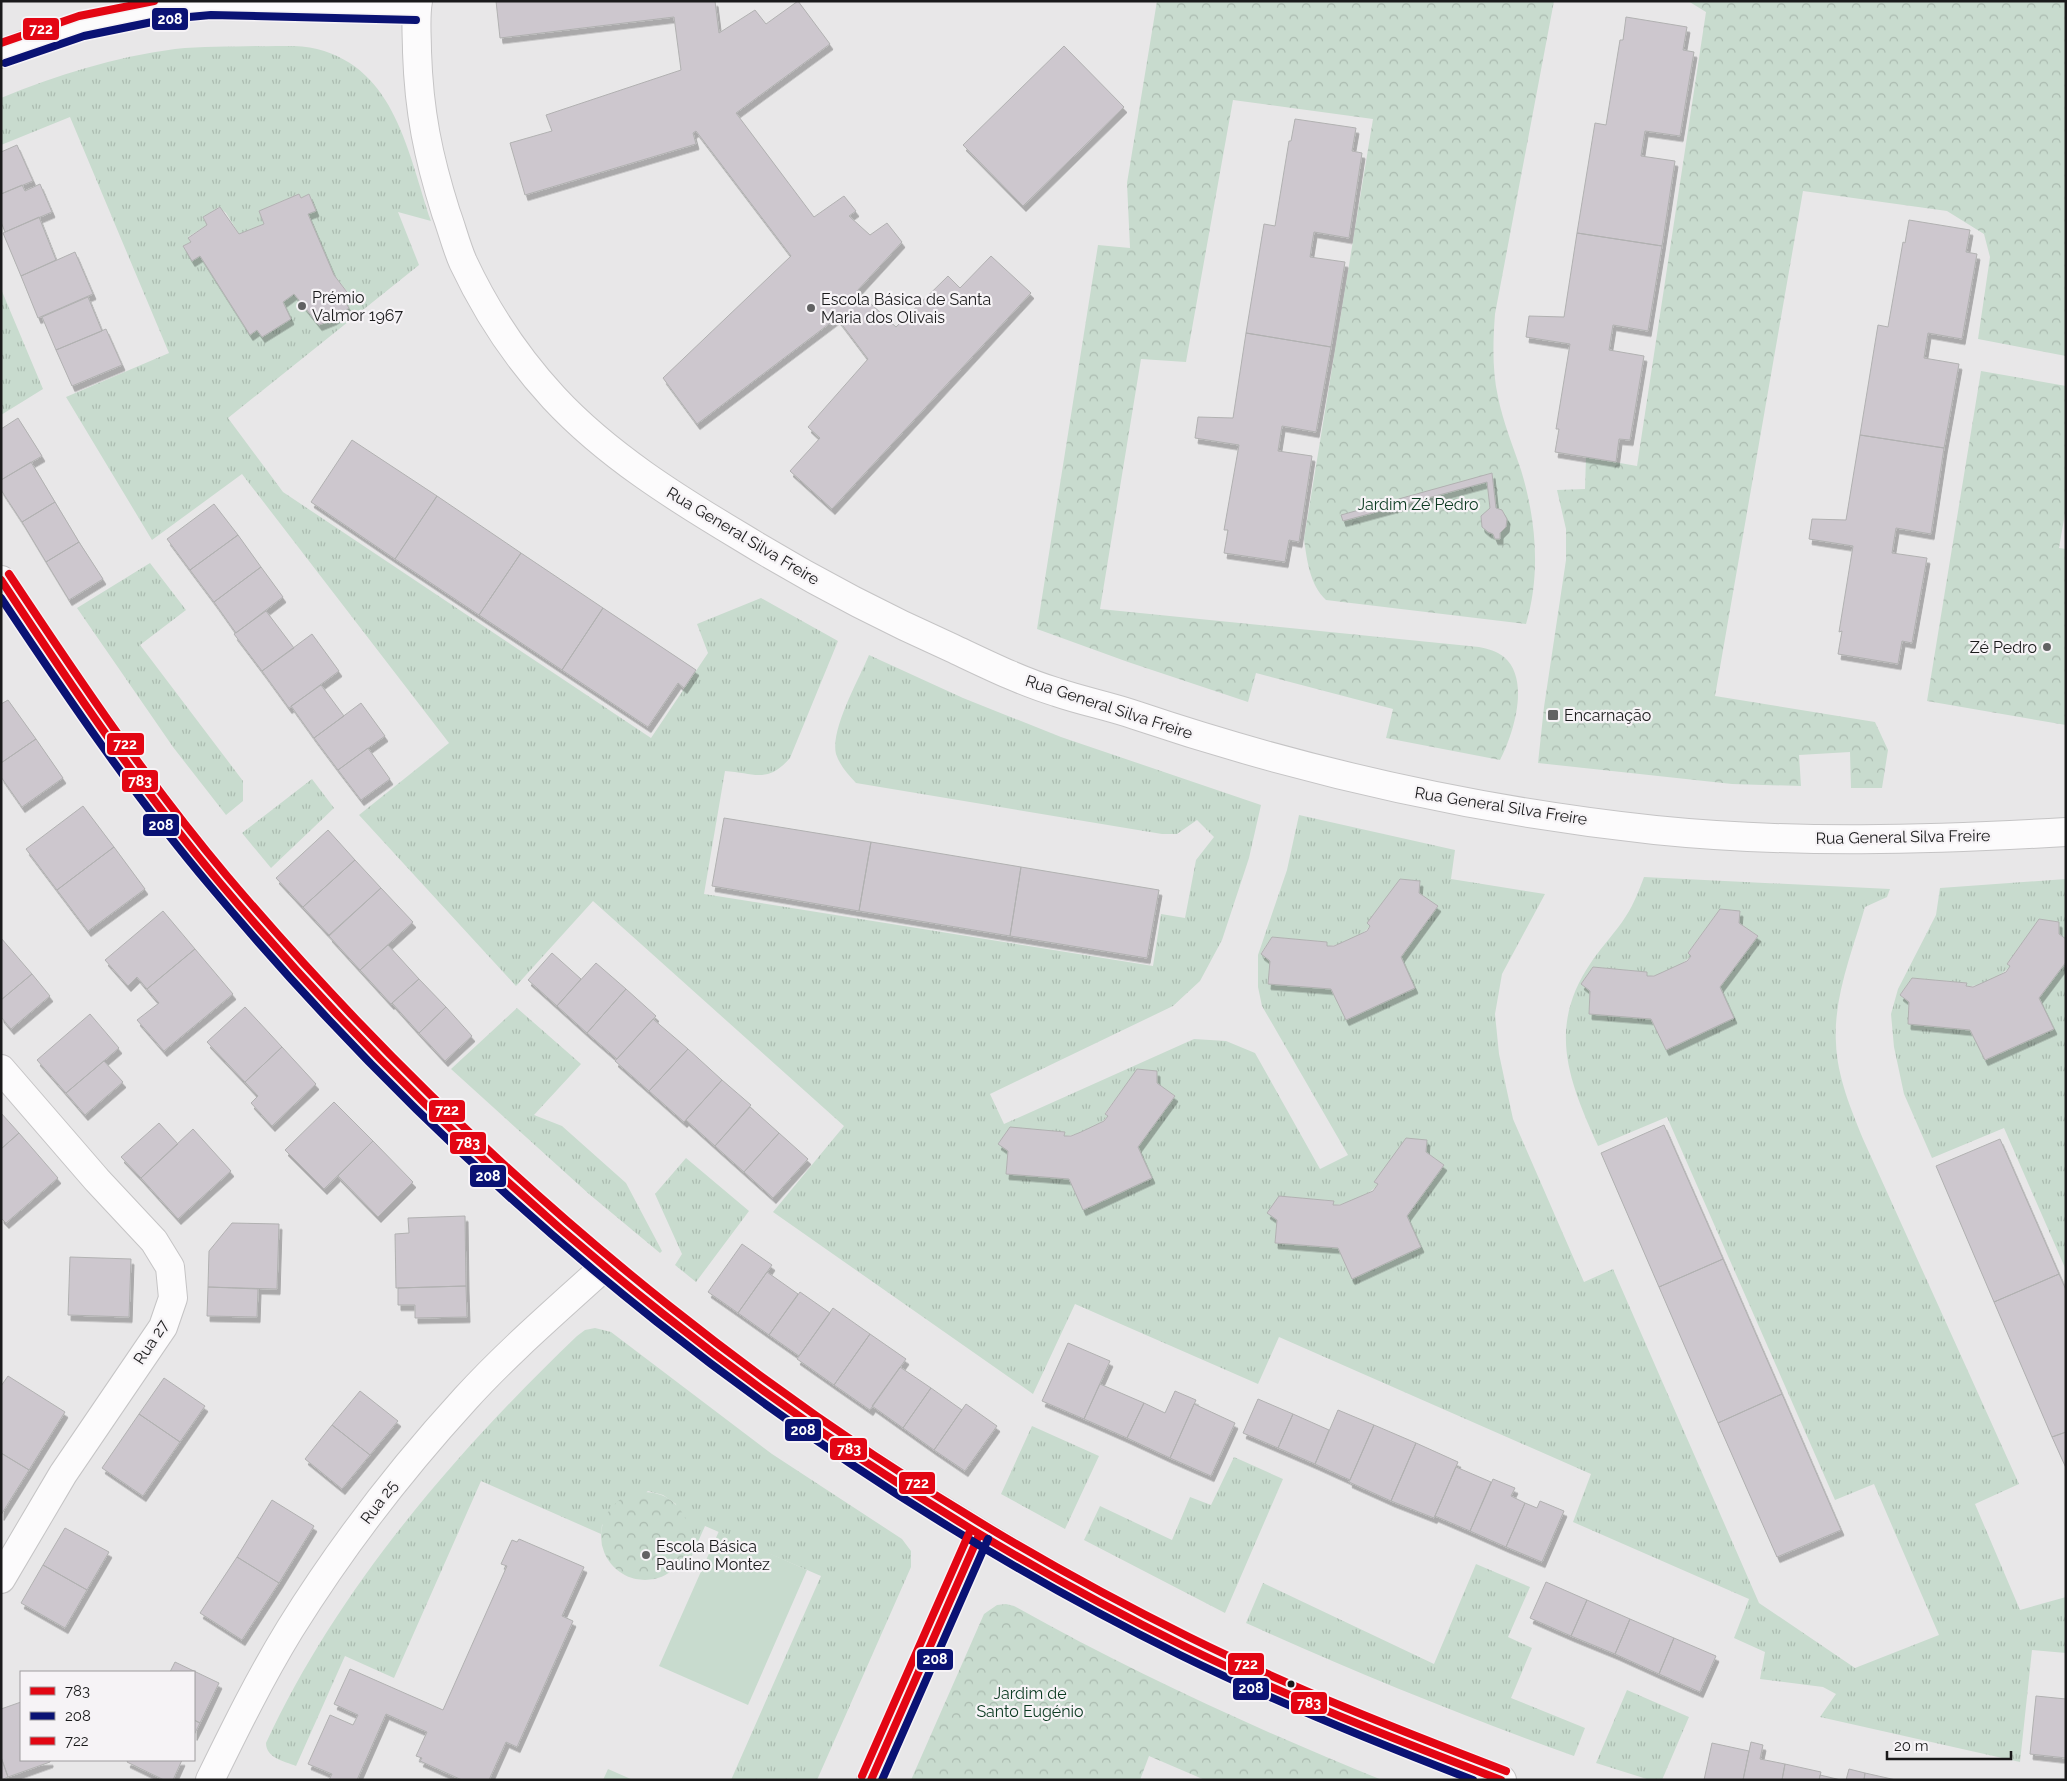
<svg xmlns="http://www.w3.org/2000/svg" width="2067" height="1781" viewBox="0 0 2067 1781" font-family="Raleway,sans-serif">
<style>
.grass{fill:url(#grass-tufts);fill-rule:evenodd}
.park{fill:url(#park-crowns)}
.pitch{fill:#c8dbce}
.building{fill:#cdc7ce;stroke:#b1b1b1;filter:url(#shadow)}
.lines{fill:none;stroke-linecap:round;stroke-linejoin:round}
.minor-casing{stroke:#c5c4c5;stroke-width:30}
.tertiary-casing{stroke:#c5c4c5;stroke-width:30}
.minor{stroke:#fcfbfc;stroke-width:28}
.tertiary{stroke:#fcfbfc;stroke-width:28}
.bus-1-casing{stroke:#f6f3f6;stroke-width:11}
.bus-2-casing{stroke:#f6f3f6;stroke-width:11}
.bus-3-casing{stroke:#f6f3f6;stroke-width:11}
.bus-1{stroke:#e30613;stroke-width:8}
.bus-2{stroke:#0a1274;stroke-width:8}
.bus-3{stroke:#e30613;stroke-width:8}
.poi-dot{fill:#626263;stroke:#f6f3f6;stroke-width:2}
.bus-dot{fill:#1a1a1b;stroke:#f6f3f6;stroke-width:2}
.labels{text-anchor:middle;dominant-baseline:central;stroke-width:4.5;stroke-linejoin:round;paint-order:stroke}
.poi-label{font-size:16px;fill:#1a1a1b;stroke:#f6f3f6;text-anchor:start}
.park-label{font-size:16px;fill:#0a3920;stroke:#f6f3f6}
.street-label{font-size:16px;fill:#1a1a1b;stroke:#f6f3f6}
.line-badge{stroke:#f6f3f6;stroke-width:2}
.badge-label{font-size:14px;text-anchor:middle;font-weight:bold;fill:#fff}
</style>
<defs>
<pattern id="grass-tufts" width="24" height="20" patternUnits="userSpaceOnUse" patternTransform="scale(1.25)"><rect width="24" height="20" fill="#c8dbce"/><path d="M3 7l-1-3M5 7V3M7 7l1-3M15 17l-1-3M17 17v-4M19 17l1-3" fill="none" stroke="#abbbb0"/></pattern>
<pattern id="park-crowns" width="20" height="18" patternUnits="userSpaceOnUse" patternTransform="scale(1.25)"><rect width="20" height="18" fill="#c8dbce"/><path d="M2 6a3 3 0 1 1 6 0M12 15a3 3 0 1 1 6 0" fill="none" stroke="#abbbb0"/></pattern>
<filter id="shadow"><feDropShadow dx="3" dy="5.5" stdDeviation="0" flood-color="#0004"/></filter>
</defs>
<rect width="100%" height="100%" fill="#e8e7e8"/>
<path class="grass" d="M256 46C275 47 298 44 317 49 396 69 408 154 431 221L398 212 419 265 228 418 283 492 651 738 708 653 697 624 761 598 838 641 790 758C767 784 755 773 725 771L704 894 1153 966 1161 914 1185 918 1196 860 1214 837 1197 820 1177 834H1162L856 783C848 774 840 766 836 754 830 730 859 679 869 655L963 698 1061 737 1261 805 1249 858 1222 940 1200 981 1173 1006 990 1094 1004 1124 1194 1039 1226 1041 1255 1053 1320 1169 1348 1155 1262 1006 1258 987V955L1287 870 1299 815 1455 850 1451 879 1545 894 1502 974 1495 1014 1499 1054 1513 1119 1584 1282 1613 1269 1759 1603 1855 1668 1939 1635 1874 1484 1835 1500 1667 1117 1598 1146C1569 1081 1546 1027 1592 961 1602 946 1616 932 1626 916 1634 904 1639 890 1644 877L1890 889 1887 897 1865 907C1853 950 1833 997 1836 1043 1837 1076 1851 1109 1863 1139L2019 1484 1975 1504 2020 1610 2066 1597V1653L2032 1650 2020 1762 1820 1717 1836 1694 1823 1687 1760 1679 1765 1652 1734 1638 1749 1599 1573 1522 1591 1474 1279 1337 1258 1384 1075 1304 1033 1394 773 1212 844 1126 593 901 516 986 359 815 449 743 242 474 152 540 66 397 169 353 70 117 1 145V98C57 75 114 57 175 49 201 46 229 47 256 46ZM299 194 301 198 309 194 316 210 308 214 334 275 350 295 344 300 349 308 334 319 319 325 294 294 283 302 291 319 263 337 257 330 250 335 200 256 192 261 183 246 191 242 188 237 207 225 203 217 219 207 226 213 239 234 264 224 259 211ZM1400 879 1420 881 1419 893 1437 906 1401 957 1414 988 1346 1020 1331 989 1270 961 1261 953 1272 937 1327 942V946C1340 946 1363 936 1370 926L1368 923ZM1720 909 1740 911 1739 923 1758 936 1720 987 1734 1018 1666 1050 1651 1019 1589 1014 1590 991 1581 984 1593 967 1647 972V976C1659 977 1683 965 1691 956L1688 953ZM1138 1069 1157 1071V1083L1175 1096 1138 1147 1152 1178 1083 1210 1069 1179 1006 1174 1008 1151 999 1144 1010 1128 1064 1132V1136C1077 1136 1100 1126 1108 1116L1105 1113ZM1407 1138 1427 1140 1426 1152 1444 1165 1407 1216 1421 1247 1352 1279 1338 1248 1275 1243 1277 1220 1268 1213 1279 1196 1333 1201V1205C1347 1205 1370 1195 1378 1184L1374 1182Z
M1 289 43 389 1 415Z
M150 563 186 610 140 645 243 781V801L226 815 173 747 77 608Z
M312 779 334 808 271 868 242 833Z
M2066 879V939L2059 934V922L2039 919 2007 964 2010 966C2003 976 1978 988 1966 986V983L1912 978 1900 995 1909 1002 1908 1024 1970 1030 1985 1060 2054 1029 2039 998 2066 962V1270L2004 1128 1932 1158 1904 1094 1894 1047 1891 1014 1898 989 1936 915 1940 888Z
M517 1008 581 1064 534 1115 562 1126 626 1183 662 1251 660 1253 589 1194 451 1069Z
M686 1158 749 1211 696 1282 675 1265 682 1254 655 1194Z
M595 1328 611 1332 772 1454 902 1539 911 1551V1567L817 1780H731L821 1576 705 1526 685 1571 676 1567 682 1560 676 1504 663 1495 648 1491 602 1525 601 1534 481 1481 394 1678 345 1656 296 1766C284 1761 266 1758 266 1743 338 1588 455 1453 577 1336L585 1330Z
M1032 1426 1099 1456 1065 1529 1001 1494Z
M1234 1457 1283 1479 1225 1613 1084 1540 1100 1506 1172 1540 1190 1497 1211 1505Z
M1476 1564 1530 1587 1508 1637 1532 1648 1511 1698 1585 1728 1574 1756C1463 1716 1354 1672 1246 1623L1263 1583 1434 1664Z
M1627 1690 1689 1717 1662 1780H1650L1596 1763Z"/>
<path class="park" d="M1157 1H1554L1495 314C1493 341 1492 370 1498 397 1503 422 1513 446 1521 470 1536 519 1541 574 1526 624L1326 600C1310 585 1307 561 1304 539L1373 119 1233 100 1186 362 1141 359 1100 609 1479 647C1488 649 1497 651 1504 657 1531 680 1513 735 1500 760L1386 738 1393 709 1256 673 1248 702 1128 662 1037 629 1098 245 1130 248 1127 183Z
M1688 1H2066V356L1978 339 1990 257 1984 234 1947 211 1803 191 1715 696 1875 722 1888 750 1882 788H1851L1850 752 1799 755 1801 786 1732 784 1538 763 1544 707 1566 560V529L1557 490 1585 489 1586 457 1637 466 1706 12Z
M1981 371 2066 386V508L2059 548 2066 549V725L1927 701Z
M601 1536a44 44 0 1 1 88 0a44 44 0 1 1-88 0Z
M1006 1604 1014 1606C1133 1673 1256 1729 1382 1780H1205L1149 1756 1140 1780H911L984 1614 997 1605Z"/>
<path class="pitch" d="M719 1531 807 1570 748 1705 659 1666Z
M608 1769 633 1780H603Z"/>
<path class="building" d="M496 1H715L719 33 755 10 766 24 798 1 830 44 736 113 814 217 844 196 856 211 849 216 870 235 887 223 902 242 857 291 896 327 948 276 960 288 991 256 1031 293 832 509 790 471 820 438 808 427 868 359 837 318 697 424 663 378 791 256 696 131 693 133 696 144 525 195 510 143 552 131 546 115 681 70 674 17 500 38Z
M1626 17 1687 27 1683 50 1694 52 1680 136 1645 131 1641 156 1675 161 1662 246 1577 233 1595 123 1606 125 1620 40H1623Z
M1064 46 1124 107 1023 206 963 145Z
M1295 119 1356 128 1352 151 1362 153 1349 238 1314 232 1312 244 1310 257 1345 262 1331 347 1246 333 1264 224 1275 226 1289 141H1291Z
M17 145 33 181 1 194V152Z
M40 184 52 212 5 232 1 222V194L22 185 25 191Z
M299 194 301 198 309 194 316 211 308 214 334 275 350 296 344 300 349 308 334 319 319 325 294 294 283 302 291 319 262 337 257 330 250 335 200 256 192 261 183 246 191 242 188 238 207 225 203 217 220 207 239 234 264 224 259 211Z
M39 217 56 260 21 276 3 233Z
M1909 220 1970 230 1966 252 1977 254 1962 339 1928 333 1924 358 1959 364 1944 448 1860 435 1878 325 1888 327 1903 242 1905 243Z
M1577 233 1662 246 1648 331 1613 325 1609 350 1644 356 1630 440 1619 439 1616 462 1555 452 1559 429H1556L1570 344 1526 337 1529 316 1564 317Z
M75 252 93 294 38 318 21 276Z
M88 297 102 331 56 350 42 317Z
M106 329 122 365 72 386 56 350Z
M1246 333 1331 347 1316 432 1282 426 1278 451 1312 456 1299 542 1289 540 1285 562 1224 553 1228 530H1224L1239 445 1195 438 1198 417 1233 418Z
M18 418 42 456 1 480V429Z
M1860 435 1944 448 1931 534 1896 528 1892 553 1927 558 1912 643 1902 641 1898 664 1838 654 1842 631 1839 632 1853 546 1809 539 1812 519 1846 520Z
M352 440 437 496 395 559 311 502Z
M31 462 55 502 22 522 1 490V480Z
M1492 473 1496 508 1502 510 1507 519 1506 527 1500 533V539H1495L1493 534 1488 532 1482 527 1481 516 1490 508 1487 482 1343 521 1341 515Z
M437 496 521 553 479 615 395 559Z
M55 502 79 542 46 562 22 522Z
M214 504 238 535 190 570 167 539Z
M238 535 261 567 214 602 190 570Z
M79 542 103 579 69 600 46 562Z
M521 553 603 608 562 670 479 615Z
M261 567 283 597 236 633 214 602Z
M603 608 696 670 684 688 678 683 648 727 562 670Z
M266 611 294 648 262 671 234 634Z
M312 634 339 671 289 708 262 671Z
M321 685 344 716 314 738 291 706Z
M8 700 36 739 1 763V704Z
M361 703 385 736 338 770 314 738Z
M36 739 63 778 22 807 1 777V763Z
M368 748 390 779 361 800 338 770Z
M83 806 114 847 57 890 26 849Z
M724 818 871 842 859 911 712 886Z
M328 830 355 860 303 907 276 878Z
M871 842 1021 867 1010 936 859 911Z
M114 847 145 889 88 931 57 890Z
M355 860 381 888 329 935 303 907Z
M1021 867 1159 890 1147 958 1010 936Z
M1400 879 1420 881 1419 893 1438 906 1401 957 1415 988 1346 1020 1331 989 1268 984 1270 961 1261 954 1272 937 1327 942V946H1334L1343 942 1367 931 1370 926 1367 923Z
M381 888 413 922 360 970 329 936Z
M1720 909 1740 911 1739 923 1758 936 1720 987 1734 1018 1666 1050 1651 1019 1589 1014 1590 991 1581 984 1593 967 1647 972V976H1654L1663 972 1687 961 1691 956 1688 953Z
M163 911 195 949 147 989 137 977 128 986 105 960Z
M2039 919 2059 922V934L2066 939V962L2039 998 2054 1029 1985 1060 1970 1030 1908 1024 1909 1002 1900 995 1912 978 1967 983 1966 986 1973 987 1982 983 2006 972 2010 966 2007 964Z
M1 938 32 974 1 1000Z
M388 945 419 979 391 1004 360 970Z
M195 949 233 994 164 1051 137 1020 159 1003 147 989Z
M552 953 581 979 557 1006 528 980Z
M596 963 626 989 587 1033 557 1006Z
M32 974 50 996 11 1029 1 1017V1000Z
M419 979 446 1007 419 1033 392 1003Z
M626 989 656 1016 617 1059 587 1033Z
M245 1007 282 1047 245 1082 207 1042Z
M446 1007 472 1036 445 1061 419 1033Z
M90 1014 119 1048 66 1093 37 1060Z
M653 1019 688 1049 649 1091 615 1061Z
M282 1047 316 1084 272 1126 251 1103 258 1096 245 1082Z
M688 1049 722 1080 684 1122 649 1091Z
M104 1061 123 1082 85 1115 66 1093Z
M1137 1069 1157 1071V1083L1175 1096 1138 1147 1152 1178 1083 1210 1069 1179 1006 1174 1008 1151 998 1144 1010 1127 1065 1132 1064 1136H1071L1081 1132 1104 1121 1108 1116 1105 1114Z
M722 1080 751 1105 715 1146 686 1120Z
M334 1102 373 1141 324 1189 285 1150Z
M750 1107 779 1133 744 1172 715 1146Z
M1 1113 19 1133 1 1149Z
M159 1123 178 1144 141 1178 121 1157Z
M1664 1125 1723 1259 1659 1287 1601 1153Z
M193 1129 231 1171 178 1219 141 1178Z
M19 1133 58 1178 6 1223 1 1218V1149Z
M779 1133 808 1159 773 1198 744 1172Z
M1406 1138 1427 1140 1426 1152 1444 1165 1407 1216 1421 1247 1352 1279 1338 1248 1275 1243 1277 1220 1267 1213 1279 1196 1334 1201 1333 1205H1340L1373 1191 1378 1184 1374 1182Z
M2000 1139 2059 1274 1994 1302 1936 1166Z
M373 1141 413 1182 378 1217 338 1176Z
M465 1216 466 1286 396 1288 395 1234 409 1233 408 1218Z
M232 1223 279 1224 277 1289 208 1287 209 1251Z
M742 1244 772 1265 738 1313 708 1292Z
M70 1257 131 1259 129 1317 68 1315Z
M1723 1259 1782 1394 1718 1423 1659 1287Z
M767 1272 798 1294 769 1335 738 1313Z
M2059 1274 2066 1290V1432L2052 1437 1994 1302Z
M466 1286 467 1317 415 1318V1305H398V1288Z
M208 1287 258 1289 257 1317 207 1316Z
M800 1292 830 1313 799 1356 769 1335Z
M833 1308 870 1334 834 1385 797 1359Z
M870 1334 906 1359 870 1410 834 1385Z
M1068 1343 1110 1361 1084 1419 1042 1401Z
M900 1367 931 1388 903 1428 872 1406Z
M8 1376 65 1412 29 1470 1 1453V1386Z
M164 1378 205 1406 180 1442 139 1414Z
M1100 1384 1144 1403 1127 1438 1084 1419Z
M931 1388 962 1410 934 1450 903 1428Z
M360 1391 398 1421 370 1455 332 1425Z
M1175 1391 1196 1400 1170 1458 1127 1438 1144 1403 1165 1413Z
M1782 1394 1841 1530 1777 1557 1718 1423Z
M1258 1399 1293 1414 1278 1448 1243 1433Z
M966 1404 997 1426 965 1471 934 1450Z
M1194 1404 1235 1423 1211 1476 1170 1458Z
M1338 1410 1374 1425 1350 1480 1315 1464Z
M139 1414 180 1442 143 1496 102 1468Z
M1293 1414 1329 1430 1315 1464 1278 1448Z
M332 1425 370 1455 342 1489 305 1459Z
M1374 1425 1416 1443 1391 1501 1349 1482Z
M2066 1432V1468L2052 1437Z
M1416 1443 1458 1462 1434 1518 1391 1501Z
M1 1453 29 1470 1 1515Z
M1456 1467 1491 1482 1470 1531 1435 1516Z
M1493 1479 1515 1488 1511 1496 1525 1503 1506 1547 1470 1531Z
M272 1500 314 1526 279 1583 237 1557Z
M1540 1501 1564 1511 1542 1562 1506 1547 1525 1503 1537 1508Z
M65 1528 109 1552 87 1590 43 1565Z
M519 1539 584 1567 562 1616 573 1621 517 1747 506 1742 489 1780H462L420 1761 422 1758 416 1756 427 1732 386 1714 357 1780H329L332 1774 308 1764 330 1715 353 1725 358 1715 334 1704 350 1669 443 1710 507 1566 501 1564 512 1540 517 1542Z
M237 1557 279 1583 242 1640 200 1613Z
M43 1565 87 1590 65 1628 21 1603Z
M1546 1582 1587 1600 1571 1636 1530 1618Z
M1587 1600 1630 1619 1615 1654 1571 1636Z
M1630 1619 1674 1638 1659 1674 1615 1654Z
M1674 1638 1716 1656 1700 1692 1659 1674Z
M175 1662 219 1683 200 1723 194 1720V1672H170Z
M2036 1696 2066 1699V1758L2030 1754Z
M21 1702V1760H50V1762L8 1777 1 1757V1709Z
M194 1720 200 1723 194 1735Z
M1751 1742 1763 1745 1760 1759 1785 1764 1782 1780H1743Z
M1712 1743 1749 1751 1743 1780H1704Z
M1 1757 8 1777 1 1780Z
M128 1760H182L173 1780H164L127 1762Z
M1785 1764 1821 1772 1819 1780H1782Z
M1849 1769 1865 1773 1864 1780H1846Z
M1865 1773 1896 1780H1864Z
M1820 1775 1841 1780H1819Z"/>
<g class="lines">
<defs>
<path id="minor" d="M1 1069 97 1180 154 1241 170 1267 173 1298 163 1327 63 1474 1 1579
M210 1780C235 1729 260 1678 290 1629 341 1547 401 1469 466 1398 509 1351 557 1310 604 1267"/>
<path id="tertiary" d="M418 1C415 18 417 35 417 52 419 112 428 156 446 213 452 229 456 246 463 262 486 311 517 358 554 398 607 455 676 498 743 538 810 579 880 616 952 648 986 664 1020 681 1056 692 1082 701 1109 706 1135 715 1304 772 1478 811 1655 830 1792 844 1929 840 2066 832
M1 54 31 42 82 26 166 9 211 5 416 10
M1 580C70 684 140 787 220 883 479 1191 784 1437 1141 1624 1257 1685 1379 1734 1502 1780
M871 1780 979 1535"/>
</defs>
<use href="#minor" class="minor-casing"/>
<use href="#tertiary" class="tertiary-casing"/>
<use href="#minor" class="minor"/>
<use href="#tertiary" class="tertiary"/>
<defs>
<path id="bus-1" d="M1 580C70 684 140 788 220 883 486 1198 814 1463 1184 1646 1287 1697 1394 1739 1501 1780
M871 1780 979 1535"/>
<path id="bus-2" d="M5 63 84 36 167 19 211 15 416 20
M1 598C67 697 134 796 211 887 477 1205 809 1471 1180 1655 1275 1702 1374 1742 1473 1780
M882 1780 988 1539"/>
<path id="bus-3" d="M1 43 79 16 154 1
M9 574C78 678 147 781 227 876 493 1190 820 1455 1189 1637 1292 1688 1399 1730 1506 1771
M862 1776 970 1531"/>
</defs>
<use href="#bus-1" class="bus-1-casing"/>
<use href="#bus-2" class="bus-2-casing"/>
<use href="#bus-3" class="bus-3-casing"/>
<use href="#bus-1" class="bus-1"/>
<use href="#bus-2" class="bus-2"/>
<use href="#bus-3" class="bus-3"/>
</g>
<g class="poi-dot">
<circle cx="302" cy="306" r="5"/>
<circle cx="811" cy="308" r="5"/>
<circle cx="2047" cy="647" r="5"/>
<rect x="1547" y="709" width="12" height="12" rx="2.5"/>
<circle cx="646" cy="1555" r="5"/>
</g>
<circle class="bus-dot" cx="1291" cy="1684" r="4.5"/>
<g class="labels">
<g class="poi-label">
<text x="312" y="297">Prémio<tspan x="312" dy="18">Valmor 1967</tspan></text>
<text x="821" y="299">Escola Básica de Santa<tspan x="821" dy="18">Maria dos Olivais</tspan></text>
<text x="2037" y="647" text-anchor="end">Zé Pedro</text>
<text x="1564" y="715">Encarnação</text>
<text x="656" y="1546">Escola Básica<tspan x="656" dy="18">Paulino Montez</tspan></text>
</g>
<g class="park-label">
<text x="1418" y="504">Jardim Zé Pedro</text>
<text x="1030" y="1693">Jardim de<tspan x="1030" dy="18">Santo Eugénio</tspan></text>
</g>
<g class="street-label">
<text transform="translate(743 536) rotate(31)">Rua General Silva Freire</text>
<text transform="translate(1109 707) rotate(18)">Rua General Silva Freire</text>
<text transform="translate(1501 806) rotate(9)">Rua General Silva Freire</text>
<text transform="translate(1903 837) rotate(-1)">Rua General Silva Freire</text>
<text transform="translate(151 1342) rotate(-57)">Rua 27</text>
<text transform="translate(379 1502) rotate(-53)">Rua 25</text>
</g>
</g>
<g class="line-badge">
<rect x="151" y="7" width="38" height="24" rx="5" fill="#0a1274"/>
<rect x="22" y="17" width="38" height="24" rx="5" fill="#e30613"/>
<rect x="106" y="732" width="39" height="24" rx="5" fill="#e30613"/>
<rect x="121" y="769" width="38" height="24" rx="5" fill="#e30613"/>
<rect x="142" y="813" width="38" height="24" rx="5" fill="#0a1274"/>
<rect x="428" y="1099" width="38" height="24" rx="5" fill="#e30613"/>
<rect x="449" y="1131" width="38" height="24" rx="5" fill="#e30613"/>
<rect x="469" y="1164" width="38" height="24" rx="5" fill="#0a1274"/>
<rect x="784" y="1418" width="38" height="24" rx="5" fill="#0a1274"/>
<rect x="829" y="1437" width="39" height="24" rx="5" fill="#e30613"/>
<rect x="898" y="1471" width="38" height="24" rx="5" fill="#e30613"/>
<rect x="916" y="1648" width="38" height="23" rx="5" fill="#0a1274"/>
<rect x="1227" y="1652" width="38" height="24" rx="5" fill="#e30613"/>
<rect x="1232" y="1677" width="38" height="24" rx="5" fill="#0a1274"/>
<rect x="1290" y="1691" width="38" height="24" rx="5" fill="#e30613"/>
</g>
<g class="badge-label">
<text x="170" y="24">208</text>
<text x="41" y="34">722</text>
<text x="125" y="749">722</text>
<text x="140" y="786">783</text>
<text x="161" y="830">208</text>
<text x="447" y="1115">722</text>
<text x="468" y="1148">783</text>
<text x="488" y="1181">208</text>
<text x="803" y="1435">208</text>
<text x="849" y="1454">783</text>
<text x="917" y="1488">722</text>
<text x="935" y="1664">208</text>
<text x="1246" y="1669">722</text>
<text x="1251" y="1693">208</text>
<text x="1309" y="1708">783</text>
</g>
<rect width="2067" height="1781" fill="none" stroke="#1a1a1b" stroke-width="5"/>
<rect x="20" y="1671" width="175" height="90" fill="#f6f3f6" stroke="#9e9c9e"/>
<rect x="30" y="1687" width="25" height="8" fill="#e30613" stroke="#9e9c9e"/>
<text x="65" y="1696" font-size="15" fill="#1a1a1b">783</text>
<rect x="30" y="1712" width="25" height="8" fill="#0a1274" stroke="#9e9c9e"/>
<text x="65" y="1721" font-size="15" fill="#1a1a1b">208</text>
<rect x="30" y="1737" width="25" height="8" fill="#e30613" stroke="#9e9c9e"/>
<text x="65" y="1746" font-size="15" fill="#1a1a1b">722</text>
<path d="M1887 1751v8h124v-8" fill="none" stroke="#1a1a1b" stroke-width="2.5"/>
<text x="1894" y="1751" font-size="15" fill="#1a1a1b" stroke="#f6f3f6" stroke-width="4" paint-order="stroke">20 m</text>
</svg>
